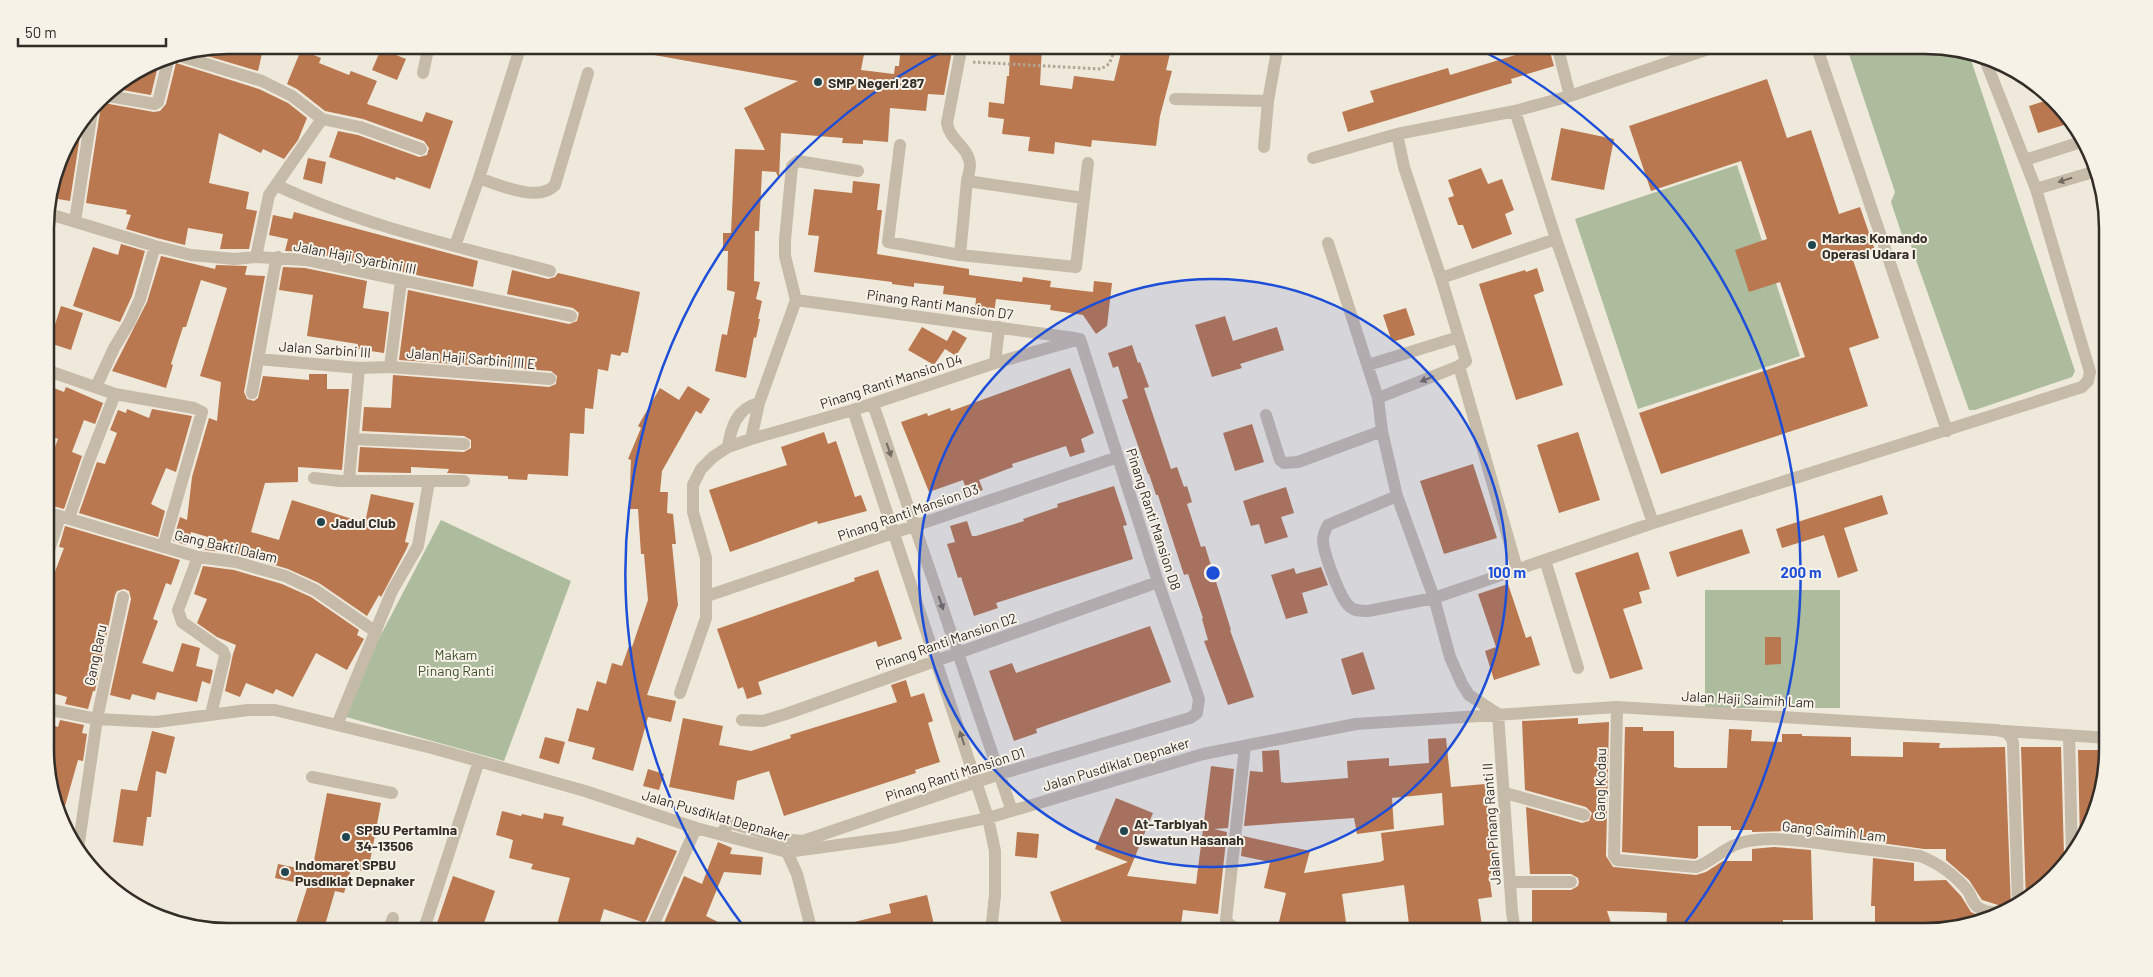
<svg xmlns="http://www.w3.org/2000/svg" width="2153" height="977" viewBox="0 0 2153 977" font-family="Barlow,sans-serif">
<style>
.green{fill:#adbc9d}
.building{fill:#b9784f}
.lines{fill:none;stroke-linecap:round;stroke-linejoin:round}
.path{stroke:#b1a493;stroke-width:3;stroke-dasharray:2.5 2.5;stroke-linecap:butt}
.minor{stroke:#c6baa9;stroke-width:12}
.oneway{fill:#756c62}
.ring{fill:none;stroke:#1d4ed8;stroke-width:2.5}
.poi-dot{fill:#224650;stroke:#f7f2e7;stroke-width:2}
.labels{text-anchor:middle;dominant-baseline:central;stroke-width:4;stroke-linejoin:round;paint-order:stroke}
.poi-label{font-size:14px;font-weight:bold;fill:#332d28;stroke:#f7f2e7;text-anchor:start}
.street-label{font-size:14px;fill:#332d28;stroke:#f7f2e7}
.park-label{font-size:14px;fill:#3e4f2e;stroke:#f7f2e7}
.rim{fill:none;stroke:#332d28;stroke-width:2.5}
.centre{fill:#1d4ed8;stroke:#f7f2e7;stroke-width:2.5}
.ring-label{font-size:15px;text-anchor:middle;font-weight:bold;fill:#1d4ed8;stroke:#f7f2e7;stroke-width:4;stroke-linejoin:round;paint-order:stroke}
</style>
<rect width="100%" height="100%" fill="#efe9db"/>
<path class="green" d="M1846 45H1925L1969 54 2075 371 2072 377 1975 410H1969L1910 243 1903 238 1891 202 1895 192Z
M1737 165 1800 356 1638 409 1575 219Z
M441 520 571 581 504 761 339 715Z
M1705 590H1840V708H1705Z"/>
<path class="building" d="M228 45H264L258 71 194 52Z
M644 45H855L854 47 865 49 861 70 894 74 895 66H899L901 45H953L944 95 928 94 926 111 890 108 888 142 863 140V144L842 143 843 138 781 133 779 179 776 172 762 171 759 231H755L754 281 760 282 756 299 762 301 758 319H760L756 338 754 337 746 378 715 371 722 334 727 335 735 292 727 290 728 251H723V233H731L735 149 765 150 744 108 798 81 643 53Z
M1010 45H1042L1040 85 1072 89 1074 76 1114 81 1123 45H1172L1166 70 1172 71 1160 116 1156 146 1092 140 1091 147 1055 142 1054 154 1028 151 1030 137 1002 134 1004 119 988 117 989 102 1004 104 1007 76H1009Z
M1548 45 1554 66 1511 79 1512 83 1348 132 1342 112 1374 102 1370 91 1448 68 1450 75Z
M381 49 406 59 397 80 372 70Z
M301 50 321 58 319 63 349 75 351 71 377 81 367 104 422 122 426 112 453 121 430 189 396 177 395 180 329 157 338 131 358 135 419 157 427 155 429 148 424 141 363 119 325 111 297 89 287 84Z
M176 63 259 89 288 103 307 118 298 140 284 159 263 149 261 153 219 133 209 183 249 192 246 209 257 211 249 249H220L223 234 188 228 185 245 157 238 126 229 131 215 126 214 127 210 86 203 100 112 96 104 98 102 154 112 160 111 166 104Z
M149 65 158 66 151 95 111 88Z
M1767 79 1787 138 1811 130 1839 214 1860 207 1875 250 1852 257 1879 338 1849 348 1868 406 1661 474 1639 413 1805 357 1780 282 1749 292 1735 250 1767 239 1741 161 1651 191 1629 126Z
M2048 100 2059 108 2064 125 2038 133 2029 106Z
M82 123 70 201 52 198 64 147Z
M1561 128 1614 139 1604 190 1551 180Z
M308 158 326 162 322 184 303 179Z
M1481 168 1488 184 1502 179 1514 210 1505 214 1512 234 1472 249 1463 225H1458L1448 198 1454 196 1448 180Z
M853 181 880 184 877 210H882L877 254 969 269V275L1022 282 1023 277 1051 281 1050 287 1093 292 1094 281 1112 283 1107 326 1096 334 1083 315 1050 310 1051 305 996 299 994 313 975 311 976 298 943 294 944 286 914 283V287L892 284V282L814 272 819 236 808 235 814 189 852 193Z
M294 212 478 261 473 287 308 252 285 251 288 239 269 235 273 215 292 219Z
M121 244 145 251 132 296 120 322 73 306 93 247 118 255Z
M161 256 215 269 216 265 247 266 245 275 265 276 244 392 247 399 254 401 258 398 263 376 309 380V374H327V389H349L342 470 298 467V482L265 483 251 532 279 540 292 500 365 523 371 494 414 503 405 542 409 543 406 550 381 597 379 595 367 616 319 583 288 569 238 554 205 550 208 537 191 532 186 545 173 541 180 517 187 520 192 477 209 418 217 421 221 382 200 376 227 288 201 280 186 327H183L171 364 173 365 166 388 112 371 147 302Z
M283 267 305 268 367 281 363 308 389 312 384 353 357 349 358 344 307 336 313 295 279 290Z
M1537 268 1544 291 1534 295 1563 385 1516 400 1479 284 1525 270 1526 272Z
M512 270 548 279 555 277 558 273 640 292 628 353 622 352 620 356 611 354 608 371 598 369 593 409 585 408 584 434 570 433 568 476 528 474 527 480 508 479V476L447 473 449 469 411 467V473L358 472 360 447 464 452 471 448V440L464 436 362 431 364 407 391 408 393 375 549 387 556 384 557 376 551 371 399 360 408 290 569 324 577 321 579 313 573 308 507 294Z
M61 306 83 313 71 350 49 343Z
M1406 308 1415 335 1392 342 1383 315Z
M1225 316 1233 341 1277 327 1284 350 1240 364 1242 368 1212 377 1195 325Z
M922 327 947 341 953 330 967 338 956 356 945 349 934 365 908 350Z
M1132 345 1138 363 1140 362 1149 387 1144 388 1171 469 1177 467 1184 487 1187 486 1192 502 1187 504 1201 547 1205 546 1231 630H1230L1254 697 1228 705 1204 641 1208 640 1202 619 1203 618 1188 574 1184 575 1158 495H1156L1149 474H1148L1122 400 1128 398 1118 366 1113 368 1108 353Z
M1070 368 1094 433 1081 439 1085 452 1070 457 1066 446 1012 464 1013 467 979 480 983 490 968 495 963 480 929 492 901 422 927 413 928 416 950 408 951 411Z
M46 385 64 392 66 387 103 403 95 424 84 420 72 452 82 456 64 509 46 504V470L58 439 46 434Z
M688 386 710 399 701 414 696 411 662 471 660 492H668L667 513 673 514 676 544H672L678 605 647 695 676 701 671 722 648 717 633 771 592 759 595 748 568 741 577 708 588 711 597 681 606 684 612 663 622 666 629 646 632 647 648 600 644 554H641L638 509H629L631 460 628 459 641 428 638 426 660 388 679 400Z
M127 409 149 418 152 409 192 416 176 472 166 468 151 504 165 511 158 537 79 513 97 462 105 464 117 433 110 430 118 410 126 413Z
M1252 424 1264 462 1235 471 1223 433Z
M824 432 828 444 836 441 855 497 861 495 867 511 818 524 817 521 730 552 709 490 787 465 781 447Z
M1578 432 1600 500 1559 513 1537 445Z
M1473 464 1497 538 1444 554 1420 481Z
M1114 486 1127 525 1123 526 1133 559 996 603 998 608 974 616 961 577 958 578 947 544 955 542 950 526 967 521 972 536H976L1024 521 1023 519 1058 507 1057 504Z
M1286 487 1294 513 1281 517 1288 537 1265 544 1259 524 1251 526 1243 501Z
M1882 495 1888 514 1844 528 1858 571 1838 578 1824 535 1782 548 1776 529Z
M65 526 180 560 171 585 166 583 153 619 158 621 142 663 173 672 182 643 200 648 196 666 213 670 210 684 202 681 197 702 157 692 155 700 132 694 130 700 110 695 131 599 129 591 124 589 117 591 115 595 95 691H93L88 709 65 704 67 697 46 691V595L64 548 59 547Z
M1742 529 1750 553 1677 577 1669 552Z
M1638 552 1650 589 1639 592 1642 603 1623 609 1643 669 1610 679 1575 573Z
M203 566 234 570 282 584 311 597 359 630 357 635 364 639 347 670 316 653 293 697 276 689 273 694 246 683 240 697 225 691 233 654 236 645 217 637 197 623 207 599 194 594Z
M1321 567 1328 585 1302 593 1308 613 1286 619 1271 575 1294 568 1296 574Z
M878 570 902 639 878 647 876 641 758 682 762 694 747 699 743 687 738 689 717 629 855 581 854 578Z
M1508 584 1526 638 1531 636 1540 665 1494 680 1485 651 1496 647 1478 594Z
M1150 626 1171 682 1036 729 1037 733 1014 741 989 671 1012 663 1016 673Z
M1765 637H1781V664L1765 665Z
M1363 652 1375 689 1352 695 1341 659Z
M906 680 911 697 924 693 933 721 928 723 940 762 915 770 916 773 784 816 769 771 737 781 734 800 669 787 683 718 723 726 719 745 751 751 791 738 790 735 897 702 891 685Z
M1578 718V724L1609 722 1606 856 1613 867 1696 875 1706 872 1723 861H1752V849L1774 847 1811 850 1813 920H1783V923L1746 922V931L1696 932H1666L1667 913 1648 912 1607 911 1613 929 1605 932H1570L1567 922H1532V890H1571L1578 886 1579 882 1578 878 1571 874H1530L1526 807 1582 823 1589 821 1592 813 1586 807 1525 790 1522 721Z
M60 720 84 725 82 733 87 734 83 761 78 760 63 813 47 773V735H49L52 725 58 727Z
M1625 727H1643V731H1674V767L1679 768H1727L1729 729 1752 730 1751 741 1782 742V734H1802V736L1851 737V756L1903 757V742L1940 743 1939 748 2005 747 2011 909 1982 900 1969 880 1946 860V849H1924L1874 842V839L1841 838 1786 831 1752 832V830H1731V826H1698V857L1695 859 1622 852Z
M152 731 175 737 166 774 156 771 151 817H147L143 846 113 842 121 789 137 791Z
M545 737 565 742 559 764 539 758Z
M1446 738 1451 787 1485 784 1491 836H1494L1497 873 1489 874 1492 897 1478 899 1482 926 1433 932H1410L1404 885 1342 894 1346 922 1295 930 1278 926 1286 893 1264 888 1270 862 1241 856 1243 836 1310 851 1304 873 1380 862 1384 860 1381 833 1444 825 1442 793 1392 798 1394 829 1357 834 1354 818 1244 826 1250 771 1263 772 1262 751 1279 750 1281 782 1286 783 1348 778 1347 761 1389 758V766L1429 763 1428 739Z
M2021 747H2061L2064 855 2068 862 2063 870 2026 902Z
M2078 750H2105V762L2094 820 2080 842Z
M1211 766 1234 769 1228 828 1214 829 1227 832 1218 914 1183 910 1180 932H1065L1050 892 1128 862 1095 849 1116 798 1153 813 1127 876 1196 884Z
M648 769 664 774 659 790 643 786Z
M327 793 381 803 368 872 351 869 344 893 335 891 323 932H303L294 929 308 885 275 878 278 864 312 871Z
M502 811 521 816 522 814 543 819 544 813 564 817 562 825 634 845 637 837 677 851 645 923 604 909 597 932H555L570 878 531 869 533 864 509 858 513 840 496 835Z
M1017 832 1039 834 1037 858 1015 856Z
M718 842 732 848 730 854 763 857 761 875 724 872 706 916 738 932H660L684 876 702 884Z
M1873 858 1914 863V881L1946 880 1961 896 1971 912 1989 920 1967 926 1953 922 1952 929 1937 932H1875V906H1871Z
M453 876 495 891 481 932H434Z
M927 895 935 929 924 932H839L838 926 891 913 889 904Z"/>
<g class="lines">
<path class="path" d="M973 62 1101 69 1109 64 1117 45"/>
<path class="minor" d="M962 45 947 123C950 142 969 146 970 165 970 170 968 176 967 181
M1557 45 1570 96
M1816 45 1947 431
M177 55 262 81 292 96 322 119 360 127 421 149
M423 73 429 45
M103 95 155 104 158 102 169 57
M1175 99 1268 101
M1515 111 1556 239 1653 523
M900 145 888 242 960 255 1076 267 1088 163
M1264 147 1268 101 1278 45
M1313 158 1397 134 1515 111 1570 96 1720 45
M2025 160 2081 142
M479 178C499 185 539 203 555 185L588 73
M276 185C360 225 460 247 550 271
M2036 189 2093 172
M46 213 155 246 191 255 235 259 256 257 306 260 571 316
M75 221 92 111
M1328 243 1378 398 1382 431 1397 496 1434 598 1450 657 1462 684 1469 695 1498 714
M455 246 479 178 521 45
M960 255 967 181 1083 198
M256 257 269 195 322 119
M1441 278 1556 239
M796 300 1075 338
M796 300 785 256V240L792 166 798 161 858 171
M258 359 359 368 390 367 550 379
M995 363 999 327
M1368 365 1459 337
M1459 366 1517 569
M390 367 401 281
M46 370 115 394 194 408 202 412 163 547
M96 387 114 348 129 323 140 299 155 246
M252 393 275 266 278 257
M1378 398 1459 366 1466 361 1441 278 1404 167 1397 134
M873 404 1012 811
M853 410 988 818 995 851V895L991 932
M1266 415 1280 460 1284 463 1298 462 1382 431
M353 439 464 444
M751 439 759 403 796 300
M728 447C731 427 737 408 759 403
M314 478 340 481H429L418 546 392 591 337 725
M349 480 359 368
M429 481H464
M1397 496 1328 525C1325 531 1323 534 1323 540 1323 552 1340 598 1349 606 1354 611 1361 611 1368 611L1434 598 1653 523 2082 387 2088 381 2090 372 2036 189 1984 57
M46 512 198 557 236 562 285 576 315 590 376 632
M69 518 88 463 115 394
M198 557 178 610 182 622 223 651 225 656 211 714
M46 559 60 517
M1545 560 1578 668
M707 596 1118 457
M680 693 706 618V558L693 512V485L701 469 713 457 728 447 751 439 853 410 995 363 1080 339
M1617 707 1614 856 1617 860 1696 867C1712 862 1723 848 1740 843 1770 835 1801 841 1832 845 1861 849 1891 852 1920 856 1940 864 1954 874 1968 891 1972 897 1972 904 1979 908 1985 912 1994 912 2002 914
M46 709 97 719 156 722 248 710H275L432 748 585 791 696 828 787 852 897 837 988 818 1203 754 1356 724 1617 707 1996 730C2005 731 2011 733 2013 743L2018 906
M1498 714 1512 912 1515 932
M742 720 763 721 786 714 1158 582
M2005 731 2108 738
M2069 735 2072 855
M1245 746 1226 920 1231 926 1250 932
M312 777 392 793
M1505 793 1584 815
M721 834 728 824 731 823 782 839 803 841 1000 774 1190 718 1197 713 1199 699 1158 582 1080 339
M78 849 97 719 123 597
M787 852 797 874 812 932
M1510 882H1571
M388 932 393 918
M423 932 479 761
M650 932 696 828"/>
</g>
<defs><path id="oneway-solid" d="M-6-.8H1V-3.2L6.5 0L1 3.2V.8H-6Z" transform="scale(1.25)"/></defs>
<g class="oneway">
<use href="#oneway-solid" transform="translate(2065 180) rotate(163)"/>
<use href="#oneway-solid" transform="translate(1427 379) rotate(158)"/>
<use href="#oneway-solid" transform="translate(889 450) rotate(71)"/>
<use href="#oneway-solid" transform="translate(941 603) rotate(71)"/>
<use href="#oneway-solid" transform="translate(962 738) rotate(-108)"/>
</g>
<circle cx="1213" cy="573" r="294" fill="#1d4ed8" fill-opacity=".12"/>
<g class="ring">
<circle cx="1213" cy="573" r="294"/>
<path d="M747 931A588 588 0 0 1 951 47M1475 47A588 588 0 0 1 1679 931"/>
</g>
<g class="poi-dot">
<circle cx="818" cy="82" r="5"/>
<circle cx="1812" cy="245" r="5"/>
<circle cx="321" cy="522" r="5"/>
<circle cx="1124" cy="831" r="5"/>
<circle cx="346" cy="837" r="5"/>
<circle cx="285" cy="872" r="5"/>
</g>
<g class="labels">
<g class="poi-label">
<text x="828" y="82">SMP Negeri 287</text>
<text x="1822" y="237">Markas Komando<tspan x="1822" dy="16">Operasi Udara I</tspan></text>
<text x="331" y="522">Jadul Club</text>
<text x="1134" y="823">At-Tarbiyah<tspan x="1134" dy="16">Uswatun Hasanah</tspan></text>
<text x="356" y="829">SPBU Pertamina<tspan x="356" dy="16">34-13506</tspan></text>
<text x="295" y="864">Indomaret SPBU<tspan x="295" dy="16">Pusdiklat Depnaker</tspan></text>
</g>
<g class="street-label">
<text transform="translate(355 257) rotate(11)">Jalan Haji Syarbini III</text>
<text transform="translate(940 304) rotate(8)">Pinang Ranti Mansion D7</text>
<text transform="translate(325 349) rotate(4)">Jalan Sarbini III</text>
<text transform="translate(471 358) rotate(5)">Jalan Haji Sarbini III E</text>
<text transform="translate(891 381) rotate(-18)">Pinang Ranti Mansion D4</text>
<text transform="translate(908 512) rotate(-19)">Pinang Ranti Mansion D3</text>
<text transform="translate(1154 519) rotate(72)">Pinang Ranti Mansion D8</text>
<text transform="translate(226 546) rotate(13)">Gang Bakti Dalam</text>
<text transform="translate(946 641) rotate(-19)">Pinang Ranti Mansion D2</text>
<text transform="translate(95 655) rotate(-78)">Gang Baru</text>
<text transform="translate(1748 699) rotate(3)">Jalan Haji Saimih Lam</text>
<text transform="translate(1116 764) rotate(-17)">Jalan Pusdiklat Depnaker</text>
<text transform="translate(955 774) rotate(-18)">Pinang Ranti Mansion D1</text>
<text transform="translate(1600 784) rotate(-89)">Gang Kodau</text>
<text transform="translate(716 815) rotate(16)">Jalan Pusdiklat Depnaker</text>
<text transform="translate(1491 824) rotate(-94)">Jalan Pinang Ranti II</text>
<text transform="translate(1834 831) rotate(6)">Gang Saimih Lam</text>
</g>
<g class="park-label">
<text x="456" y="654">Makam<tspan x="456" dy="16">Pinang Ranti</tspan></text>
</g>
</g>
<path d="M0 0H2153V977H0ZM228 54H1925A174 174 0 0 1 2099 228V749A174 174 0 0 1 1925 923H228A174 174 0 0 1 54 749V228A174 174 0 0 1 228 54Z" fill="#f7f2e7" fill-rule="evenodd"/>
<path class="rim" d="M228 54H1925A174 174 0 0 1 2099 228V749A174 174 0 0 1 1925 923H228A174 174 0 0 1 54 749V228A174 174 0 0 1 228 54Z"/>
<circle cx="1213" cy="573" r="8" class="centre"/>
<g class="ring-label">
<text x="1507" y="578">100 m</text>
<text x="1801" y="578">200 m</text>
</g>
<path d="M18 38v8h148v-8" fill="none" stroke="#332d28" stroke-width="2.5"/>
<text x="25" y="38" font-size="15" fill="#332d28" stroke="#f7f2e7" stroke-width="4" paint-order="stroke">50 m</text>
</svg>
